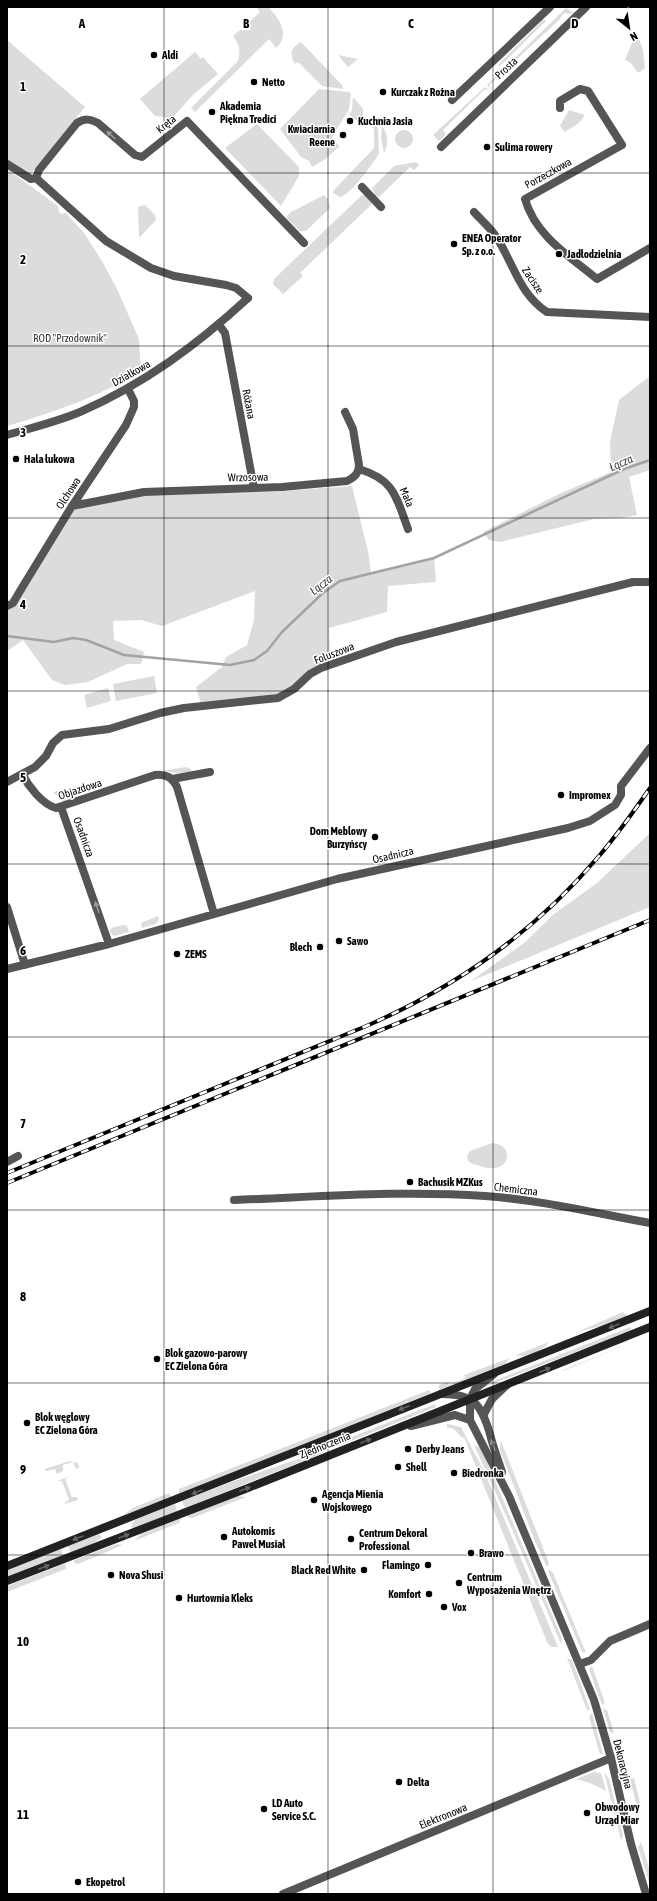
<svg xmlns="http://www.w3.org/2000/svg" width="657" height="1901" viewBox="0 0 657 1901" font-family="'Asap Condensed',sans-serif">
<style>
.green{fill:#dcdcdc}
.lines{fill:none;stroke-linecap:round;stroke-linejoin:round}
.stream{stroke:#a3a3a3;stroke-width:2.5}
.minor{stroke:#555;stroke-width:8}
.tertiary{stroke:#555;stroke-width:8}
.secondary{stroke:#222;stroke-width:8}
.rail-casing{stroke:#000;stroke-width:4}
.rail{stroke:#fff;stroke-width:2.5;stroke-dasharray:8;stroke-linecap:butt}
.oneway{fill:#999}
.oneway2{fill:#646464}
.grid{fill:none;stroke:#000;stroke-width:1;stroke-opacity:0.55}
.poi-dot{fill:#000;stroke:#fff;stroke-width:1.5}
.labels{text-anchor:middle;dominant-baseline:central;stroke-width:3;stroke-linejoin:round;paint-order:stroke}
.poi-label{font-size:11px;font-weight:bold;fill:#000;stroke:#fff;text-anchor:start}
.street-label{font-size:11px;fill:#000;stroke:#fff}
.park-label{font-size:11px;fill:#333;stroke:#fff}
.water-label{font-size:12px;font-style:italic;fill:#444;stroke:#fff}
.grid-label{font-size:13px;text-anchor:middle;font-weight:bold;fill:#000;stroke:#fff;stroke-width:3;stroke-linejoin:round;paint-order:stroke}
</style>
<rect width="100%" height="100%" fill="#fff"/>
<path class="green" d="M256 7H268C279 18 291 35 276 48L269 39 195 112 191 108 237 62C242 53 239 44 233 36L240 30H251L248 23 260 12Z
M566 8 574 13 571 14 564 13 559 20 489 85 492 90 487 85Z
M544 19 546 21 500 66 498 65Z
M634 38 639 39 643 50 645 68 640 72H637L631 63 625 60Z
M7 40 85 107 29 176 7 160Z
M301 42 342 85 343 89 322 86 298 62 295 64C289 55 291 47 301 42Z
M195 52 201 59 203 57 218 74 193 95 172 118 155 116 140 99Z
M338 55 358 59 348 67Z
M485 87 490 92 485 89 443 130 446 134 439 141 433 135Z
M319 89 349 92 351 94 349 109 331 139 340 146 324 160 312 167 309 161 301 157 280 129Z
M353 97 363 109V116L359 122 349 115 352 110Z
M569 110 585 115 580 122 565 132 560 126Z
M374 123 378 128 379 154C372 164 351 195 340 197L333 193V191L374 148V129L371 126Z
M257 124 299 167V176L281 206 225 148Z
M382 126C388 134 389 144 384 153L381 139Z
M395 139a9 9 0 1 1 18 0a9 9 0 1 1-18 0Z
M416 162 419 165 414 170 410 167 379 197 375 195 372 188 394 166Z
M7 169 58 206 60 214 66 213 84 233 102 261 117 289 139 339 141 371C100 396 55 412 7 426Z
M324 195 328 199 330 208 306 231H300L287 219V216L291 212Z
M365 195 372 204 300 273 303 276 283 294 273 284 274 279 361 196Z
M145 205 155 215 156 220 139 238 138 207Z
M650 376V470L629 477 637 515 620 518 594 519 500 542 489 540 483 532 561 493 611 472 610 441 619 400Z
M352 486 368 551 371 572 434 558 436 582 388 586 387 612 329 628 330 658 310 671 284 693 201 704 196 687 222 667 226 657 247 645 254 620 255 591 162 626 141 620 113 621 114 640 144 652 141 664H127L88 682 65 685 52 680 23 640 7 651V601L14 596 75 495 91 503 163 493 271 492Z
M154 676 157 693 116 701 113 684Z
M108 688 111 701 87 708 84 695Z
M186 767 191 769V772L176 773 162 771Z
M76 787 77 792 63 797 67 801 64 802 53 792Z
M650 833V907L471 981 524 943 554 914 597 883Z
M158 916 159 919 156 924 142 928 141 923Z
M124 925 127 926 129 932 114 936 111 934 110 930 113 927Z
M492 1143C516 1144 511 1177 480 1166 476 1165 472 1164 468 1161L467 1156 470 1151Z
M623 1312 627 1316 601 1326 577 1332Z
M630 1327 632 1330 482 1388 486 1384Z
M636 1341 563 1371V1370Z
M549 1342C545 1349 525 1360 516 1355Z
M510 1358 505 1364 439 1390V1385L448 1382 449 1385 465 1378 464 1375Z
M429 1390 431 1393 179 1494V1489Z
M435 1404 436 1407 341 1445 349 1438Z
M447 1424 461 1427 485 1473 558 1647H551L547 1642 464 1437 462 1438 454 1429 447 1427Z
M501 1441 549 1563 547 1567 534 1539 500 1450V1443Z
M474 1445 481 1448 562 1638 561 1644 512 1529Z
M321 1451 323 1453 185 1508 182 1501 226 1484Z
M70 1461 78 1463 79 1468 76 1469 73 1462 63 1465V1471L57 1474 55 1469 46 1471 45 1469Z
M70 1476 65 1479 72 1497H77L78 1500 65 1504V1502L69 1500 62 1481H57Z
M169 1493 171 1497 123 1515 133 1508Z
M237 1496 246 1497 192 1518H189L188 1515Z
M175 1504 177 1511 134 1528 131 1527 133 1522 138 1518Z
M181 1518 179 1523 134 1541 141 1534Z
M99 1534 102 1537 92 1544 71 1553 68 1546Z
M117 1544 123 1545 78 1564 74 1563V1560Z
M61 1549 63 1556 7 1578V1570Z
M66 1563V1569L7 1592V1586Z
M550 1570 553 1573 586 1653 582 1652 548 1571Z
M567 1658 572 1660 574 1665 590 1710H587Z
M592 1666 605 1703 602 1705 589 1669Z
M603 1709 607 1710 614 1733 610 1732Z
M592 1713 603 1754H600L589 1717Z
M594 1772 601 1773 606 1791 590 1783 576 1779Z
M604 1772 609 1779 623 1836 621 1840Z
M634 1778 641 1807H637L630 1779Z
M641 1842 650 1871V1885L638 1847Z"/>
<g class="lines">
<path class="stream" d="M7 636 54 642 73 638 86 640 124 655 230 665 254 660 267 651 282 632 323 593 340 581 434 558 624 469 650 460"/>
<path class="minor" d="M560 108V101L580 89 588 91 622 145 525 199C535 235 569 256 597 279L650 248
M441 147 586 7
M7 164 31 179 36 178
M36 178 39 170 77 123C85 118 90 119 98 123L135 155 142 157 187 121 304 243
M36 178 106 241 151 268 174 276 226 285 236 288 248 298
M362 187 381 207
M474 212C481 220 491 228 497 238 513 263 520 295 547 312L650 317
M219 325 225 333 254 488
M359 469C395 480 396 497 408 529
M72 506 144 492 282 487 347 481C355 477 359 473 359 465L353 429 345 412
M7 606 13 603 20 591 72 506 126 425 134 407V401L128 389
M22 774C29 787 42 804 56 808L155 775C166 774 172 777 177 787L214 914
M172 779 210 772
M7 782 35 767 46 756 53 743 62 735 109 729 160 713 184 708 278 698 294 689 310 674 321 668 396 642 633 582H650
M61 807 109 944
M7 907 25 965
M7 969 109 944 337 879 568 828 590 821 615 805 621 795V786L650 748
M7 1162 18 1156
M234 1200C317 1197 401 1190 485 1196 541 1200 595 1213 650 1223
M580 1664 591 1660 610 1641 650 1624
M283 1894 611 1758"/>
<path class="tertiary" d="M452 100 550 7
M7 435C31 428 56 422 80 412 144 384 197 345 248 298
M494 1374 475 1389 470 1399V1420L509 1496 594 1700 611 1758 631 1844 646 1894
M441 1394C473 1394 481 1403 490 1434 493 1447 498 1459 502 1472
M484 1414 492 1399 508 1384
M411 1426 455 1415 470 1420"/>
<path class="secondary" d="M7 1566 650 1311
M7 1581 248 1488 650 1327"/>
<defs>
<path id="rail" d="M7 1173 364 1027C455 988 535 932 599 856 618 834 634 811 650 788
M7 1183 650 920"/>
</defs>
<use href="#rail" class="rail-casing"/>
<use href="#rail" class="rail"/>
</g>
<defs><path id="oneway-solid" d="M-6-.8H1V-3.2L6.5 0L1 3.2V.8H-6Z"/></defs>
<g class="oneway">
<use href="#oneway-solid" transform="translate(111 135) rotate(-138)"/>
<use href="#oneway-solid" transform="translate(97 907) rotate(-109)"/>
<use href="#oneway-solid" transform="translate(493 1445) rotate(-108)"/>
</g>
<g class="oneway2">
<use href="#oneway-solid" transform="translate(614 1326) rotate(158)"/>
<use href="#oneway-solid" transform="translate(545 1370) rotate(-22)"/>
<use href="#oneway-solid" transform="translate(404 1408) rotate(159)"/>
<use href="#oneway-solid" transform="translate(366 1441) rotate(-22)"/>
<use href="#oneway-solid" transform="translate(245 1489) rotate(-21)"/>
<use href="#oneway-solid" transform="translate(197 1492) rotate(158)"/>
<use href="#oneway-solid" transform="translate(124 1536) rotate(-21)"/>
<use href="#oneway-solid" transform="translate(78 1538) rotate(159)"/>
<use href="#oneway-solid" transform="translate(44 1567) rotate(-21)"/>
</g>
<path class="grid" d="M164 7V1894M328 7V1894M493 7V1894M7 173H650M7 346H650M7 518H650M7 691H650M7 864H650M7 1037H650M7 1210H650M7 1383H650M7 1555H650M7 1728H650"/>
<g class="poi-dot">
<circle cx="154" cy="55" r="4"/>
<circle cx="254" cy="82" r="4"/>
<circle cx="383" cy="92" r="4"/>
<circle cx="212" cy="112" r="4"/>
<circle cx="350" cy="121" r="4"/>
<circle cx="343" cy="135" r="4"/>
<circle cx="487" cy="147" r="4"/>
<circle cx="454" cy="244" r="4"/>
<circle cx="559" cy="254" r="4"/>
<circle cx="16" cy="459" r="4"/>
<circle cx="561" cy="795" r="4"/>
<circle cx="375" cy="837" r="4"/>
<circle cx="339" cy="941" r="4"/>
<circle cx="320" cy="947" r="4"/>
<circle cx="177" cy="954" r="4"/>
<circle cx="410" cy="1182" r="4"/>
<circle cx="157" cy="1359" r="4"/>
<circle cx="27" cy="1423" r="4"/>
<circle cx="408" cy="1449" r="4"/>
<circle cx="398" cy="1467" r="4"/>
<circle cx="454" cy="1473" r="4"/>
<circle cx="314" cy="1500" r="4"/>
<circle cx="224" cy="1537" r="4"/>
<circle cx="351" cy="1539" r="4"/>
<circle cx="471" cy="1553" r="4"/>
<circle cx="428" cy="1565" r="4"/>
<circle cx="364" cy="1570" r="4"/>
<circle cx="111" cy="1575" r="4"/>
<circle cx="459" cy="1583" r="4"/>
<circle cx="429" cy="1594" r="4"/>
<circle cx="179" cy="1598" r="4"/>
<circle cx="444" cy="1607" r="4"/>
<circle cx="399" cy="1782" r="4"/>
<circle cx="264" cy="1809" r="4"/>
<circle cx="587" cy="1813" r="4"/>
<circle cx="78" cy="1882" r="4"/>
</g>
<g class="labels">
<g class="poi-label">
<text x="162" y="55">Aldi</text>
<text x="262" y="82">Netto</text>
<text x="391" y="92">Kurczak z Rożna</text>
<text x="220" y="106">Akademia<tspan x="220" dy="13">Piękna Tredici</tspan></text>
<text x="358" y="121">Kuchnia Jasia</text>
<text x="335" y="129" text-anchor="end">Kwiaciarnia<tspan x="335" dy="13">Reene</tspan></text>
<text x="495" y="147">Sulima rowery</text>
<text x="462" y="238">ENEA Operator<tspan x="462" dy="13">Sp. z o.o.</tspan></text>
<text x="567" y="254">Jadłodzielnia</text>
<text x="24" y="459">Hala łukowa</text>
<text x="569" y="795">Impromex</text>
<text x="367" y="831" text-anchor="end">Dom Meblowy<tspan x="367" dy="13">Burzyńscy</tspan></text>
<text x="347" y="941">Sawo</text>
<text x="312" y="947" text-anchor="end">Blech</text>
<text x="185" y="954">ZEMS</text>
<text x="418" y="1182">Bachusik MZKus</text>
<text x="165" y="1353">Blok gazowo-parowy<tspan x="165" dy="13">EC Zielona Góra</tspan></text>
<text x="35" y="1417">Blok węglowy<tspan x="35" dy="13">EC Zielona Góra</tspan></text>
<text x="416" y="1449">Derby Jeans</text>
<text x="406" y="1467">Shell</text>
<text x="462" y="1473">Biedronka</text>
<text x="322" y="1494">Agencja Mienia<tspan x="322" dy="13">Wojskowego</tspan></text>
<text x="232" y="1531">Autokomis<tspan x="232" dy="13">Paweł Musiał</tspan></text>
<text x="359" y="1533">Centrum Dekoral<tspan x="359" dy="13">Professional</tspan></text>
<text x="479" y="1553">Brawo</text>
<text x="420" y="1565" text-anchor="end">Flamingo</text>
<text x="356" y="1570" text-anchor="end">Black Red White</text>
<text x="119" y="1575">Nova Shusi</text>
<text x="467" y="1577">Centrum<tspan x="467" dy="13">Wyposażenia Wnętrz</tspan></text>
<text x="421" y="1594" text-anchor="end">Komfort</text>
<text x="187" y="1598">Hurtownia Kleks</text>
<text x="452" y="1607">Vox</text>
<text x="407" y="1782">Delta</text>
<text x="272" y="1803">LD Auto<tspan x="272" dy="13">Service S.C.</tspan></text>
<text x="595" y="1807">Obwodowy<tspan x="595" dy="13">Urząd Miar</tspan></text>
<text x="86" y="1882">Ekopetrol</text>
</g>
<g class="street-label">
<text transform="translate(506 68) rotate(-43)">Prosta</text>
<text transform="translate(166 124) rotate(-39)">Kręta</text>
<text transform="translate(548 173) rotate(-29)">Porzeczkowa</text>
<text transform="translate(533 280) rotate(56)">Zacisze</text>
<text transform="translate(131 373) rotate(-29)">Działkowa</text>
<text transform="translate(249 404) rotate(79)">Różana</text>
<text transform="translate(248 477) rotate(-1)">Wrzosowa</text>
<text transform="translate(68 493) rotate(-57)">Olchowa</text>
<text transform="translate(407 497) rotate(67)">Mała</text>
<text transform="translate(334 653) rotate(-21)">Foluszowa</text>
<text transform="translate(80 789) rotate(-18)">Objazdowa</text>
<text transform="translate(84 837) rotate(70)">Osadnicza</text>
<text transform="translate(393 855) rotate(-13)">Osadnicza</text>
<text transform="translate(516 1189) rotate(7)">Chemiczna</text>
<text transform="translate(325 1445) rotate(-22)">Zjednoczenia</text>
<text transform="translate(623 1764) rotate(76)">Dekoracyjna</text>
<text transform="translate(443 1816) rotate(-22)">Elektronowa</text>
</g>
<g class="park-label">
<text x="70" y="338">ROD "Przodownik"</text>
</g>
<g class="water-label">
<text transform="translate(621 463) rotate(-24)">Łącza</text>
<text transform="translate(321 585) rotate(-38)">Łącza</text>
</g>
</g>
<g class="grid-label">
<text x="82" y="28">A</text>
<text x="246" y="28">B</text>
<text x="411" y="28">C</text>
<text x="575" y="28">D</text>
<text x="23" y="91">1</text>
<text x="23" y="264">2</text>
<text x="23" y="437">3</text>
<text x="23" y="609">4</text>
<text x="23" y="782">5</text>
<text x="23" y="955">6</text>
<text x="23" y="1128">7</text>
<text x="23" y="1301">8</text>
<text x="23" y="1474">9</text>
<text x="23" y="1646">10</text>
<text x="23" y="1819">11</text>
</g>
<rect width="657" height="1901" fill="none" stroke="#000000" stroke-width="16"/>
<g transform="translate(629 28) rotate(150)" stroke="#ffffff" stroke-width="3" paint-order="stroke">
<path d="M0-3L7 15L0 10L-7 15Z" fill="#000000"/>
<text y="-6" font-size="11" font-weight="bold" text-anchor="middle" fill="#000000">N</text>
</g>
</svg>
